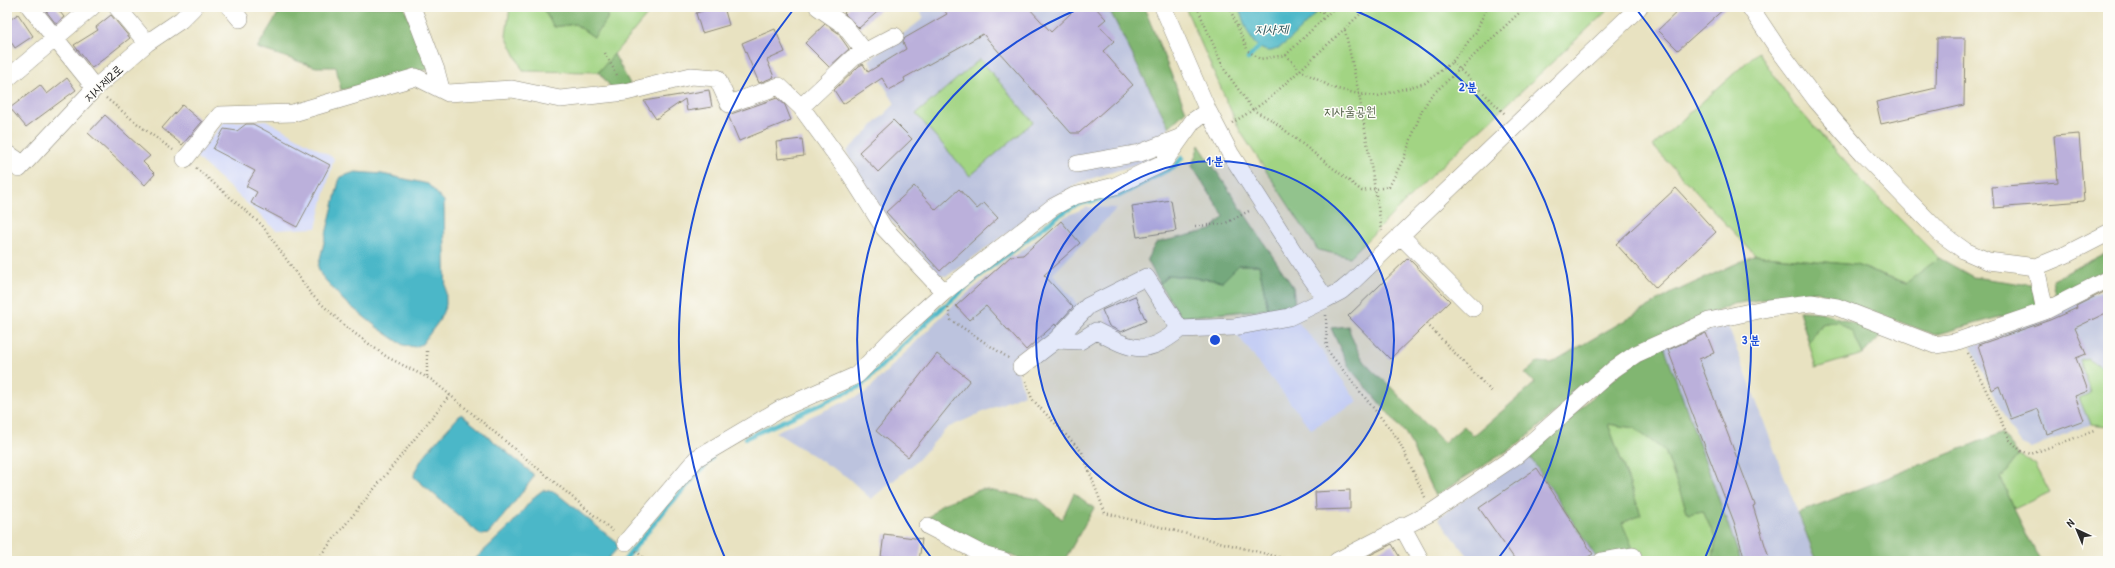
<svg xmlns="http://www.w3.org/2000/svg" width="2115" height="568" viewBox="0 0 2115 568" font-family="'Patrick Hand','Poor Story',sans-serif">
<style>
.built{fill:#d3d9f9}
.industrial{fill:#bcc3de}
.green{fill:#a2d483;stroke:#668057}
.forest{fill:#81b671;stroke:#56704e}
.water{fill:#4bb7c8;stroke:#3b717a}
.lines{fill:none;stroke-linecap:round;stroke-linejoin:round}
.stream{stroke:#4bb7c8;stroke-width:4.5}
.building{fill:#bbb0db}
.minor-casing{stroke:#8a8676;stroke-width:18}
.path{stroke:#8a8676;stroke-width:2.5;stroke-dasharray:1 3;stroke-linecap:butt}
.minor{stroke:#fff;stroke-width:17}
.ring{fill:none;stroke:#1d4ed8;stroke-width:2}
.labels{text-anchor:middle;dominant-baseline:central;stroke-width:3;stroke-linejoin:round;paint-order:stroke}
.street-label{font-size:13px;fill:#2b2b2b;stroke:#fdfcf7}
.park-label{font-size:13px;fill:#4f5e45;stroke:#fdfcf7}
.water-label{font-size:14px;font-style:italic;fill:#365c62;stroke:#fdfcf7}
.centre{fill:#1d4ed8;stroke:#fdfcf7;stroke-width:2}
.ring-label{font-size:12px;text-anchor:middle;font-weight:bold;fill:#1d4ed8;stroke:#fdfcf7;stroke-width:3;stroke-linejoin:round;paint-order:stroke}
</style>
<rect width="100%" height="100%" fill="#fdfcf7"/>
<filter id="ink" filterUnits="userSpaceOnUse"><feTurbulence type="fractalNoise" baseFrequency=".025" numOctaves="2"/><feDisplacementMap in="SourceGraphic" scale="8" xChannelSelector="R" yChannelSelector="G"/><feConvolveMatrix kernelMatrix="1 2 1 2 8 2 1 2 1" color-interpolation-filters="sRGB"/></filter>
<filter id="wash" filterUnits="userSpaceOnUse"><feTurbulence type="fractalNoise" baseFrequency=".012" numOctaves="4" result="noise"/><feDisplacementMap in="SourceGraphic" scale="16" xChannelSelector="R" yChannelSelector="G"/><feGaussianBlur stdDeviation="0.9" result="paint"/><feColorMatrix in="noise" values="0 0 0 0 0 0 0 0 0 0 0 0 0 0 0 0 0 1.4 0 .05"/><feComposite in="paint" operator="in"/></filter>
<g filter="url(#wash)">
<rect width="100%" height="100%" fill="#e8e2c1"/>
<path class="built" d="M266 120 334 158 316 228 276 230 196 157 224 122Z
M1297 322 1314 340 1358 402 1311 429 1235 332Z"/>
<path class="industrial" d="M918 7H1108L1169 127 1156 158 1078 183 947 276 939 275 875 202 847 151 895 104 869 60 924 18Z
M1087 207 1117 208 1053 274 1080 308 1018 372 1024 394 947 428 915 463 871 499 847 477 775 432 865 393 956 302 1066 216Z
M2108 288V371L2087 358 2080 360 2090 393 2079 398 2090 424 2031 448 2020 443 2012 432 1970 346Z
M1728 326 1813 553 1817 561H1741L1664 346 1704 330Z
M1528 454 1596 557 1590 561H1472L1438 518Z"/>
<path class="green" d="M510 7H542L554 27 575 24 594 37 607 19 608 7H645L647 15 599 72 523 71 506 36Z
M1185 7H1611L1435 172 1350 257 1318 250 1240 131Z
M1758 52 1793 103 1863 182 1939 258 1907 283 1856 265 1755 255 1653 146Z
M980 59 1033 122 970 176 916 114Z
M1239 265H1259L1268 309 1181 317 1160 284 1168 275 1223 281Z
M1838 321 1853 333 1863 354 1816 368 1809 343 1821 324Z
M2087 358 2108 371V426L2090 424 2079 398 2090 393 2080 360Z
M1608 424 1634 428 1665 451 1688 513 1703 511 1716 540 1713 558 1724 561H1598L1622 523 1641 515Z
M2019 455 2035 464 2050 492 2014 509 2001 478Z"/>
<path class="forest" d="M282 7H404L429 69 341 90 336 67H316L257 48Z
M542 7H608L607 19 594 37 575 24 554 27Z
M1108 7H1144L1186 111 1169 127Z
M614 54 630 84 613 90 599 72Z
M1199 145 1293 287 1295 306 1268 309 1259 265H1239L1223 281 1168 275 1160 284 1147 259 1156 243 1211 230 1224 216 1192 166Z
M2108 252V269L2055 295 2052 280Z
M1755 255 1856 265 1906 283 1939 258 1973 277 2031 285 2038 306 1935 335 1817 291 1733 304 1622 355 1520 443 1435 496 1406 434 1348 366 1331 328 1348 326C1354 346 1365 369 1384 380L1444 443 1464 426 1473 436 1535 383 1525 374 1537 362 1551 363 1672 293Z
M1799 311 1821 312 1883 333 1863 354 1853 333 1838 321 1821 324 1809 343Z
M1664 346 1741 561H1724L1713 558 1716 540 1703 511 1688 514 1665 451 1634 428 1608 424 1641 515 1622 523 1634 551 1596 557 1528 454 1627 367Z
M2001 433 2019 455 2001 478 2014 509 2040 561H1817L1798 513Z
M982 489 1038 499 1062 519 1074 493 1094 508 1064 561 1025 560 981 546 928 518 942 504Z"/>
<path class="water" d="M1238 7H1322C1311 17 1285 49 1271 51 1264 52 1256 46 1253 41 1246 31 1243 18 1238 7Z
M355 172 382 174 428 184 444 201 446 305 439 321 422 344 415 347 403 345 378 328 344 301 321 275 318 267 339 181 341 177Z
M461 414 533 474V478L510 508 488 534 481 535 414 477C413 463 451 426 461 414Z
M543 490 555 492 616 542 618 548 606 561H473L509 527 535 496Z"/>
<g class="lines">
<path class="stream" d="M1248 59 1259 47
M746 438 861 386 932 317 983 273 1058 216 1077 204 1119 196 1175 166 1182 158
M624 561 665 510 712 458"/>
</g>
<g id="blocks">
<path class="building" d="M43 7H56L64 17 56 24Z
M715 7H724L729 25 702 33 696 13Z
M850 7H883L859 28 844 13Z
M942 7H1028L1051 32 1071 13 1065 7H1095L1106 19 1099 25 1114 41 1103 51 1133 85 1079 133H1071L983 34 904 78 905 81 889 90 882 78 843 104 834 90 859 66 863 64 868 72 906 49 903 42 905 38 947 14Z
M1682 7H1726L1678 50 1658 30Z
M18 14 33 36 15 48 7 36V22Z
M111 15 130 38 92 68 74 45 98 30 96 27Z
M825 24 837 32 849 49 829 67 805 43Z
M775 29 785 52 767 60 774 77 759 83 742 43Z
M1937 38H1965L1964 105 1881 124 1876 102 1936 88Z
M67 78 76 90 26 127 10 108 40 85 47 94Z
M709 90 712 107 687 111 685 99 656 119 644 101Z
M777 98 785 105 791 120 739 141 728 115Z
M182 105 202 122 182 145 162 128Z
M105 115 150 156 143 162 155 174 145 185 88 133Z
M893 120 912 139 878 172 859 152Z
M246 124H253L330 165 297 227 251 203 257 192 246 186 255 171 213 149 224 129 237 131Z
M2079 134 2084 201 1994 208 1992 187 2058 182 2054 136Z
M802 139 804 156 778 159 776 142Z
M914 186 936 210 959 189 977 209 984 203 998 218 940 271 886 212Z
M1676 188 1716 232 1656 288 1616 244Z
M1171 200 1176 231 1137 237 1132 206Z
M1061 221 1080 243 1044 275 1073 307 1056 326 1055 324 1026 350 986 306 969 320 956 306 1011 256 1023 255Z
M1408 258 1450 301 1390 359 1348 316Z
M2108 290V312L2075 328 2086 354 2076 358 2088 391 2075 396 2084 420 2047 434 2038 409 2011 419 1999 386 1992 390 1978 345 2050 320 2077 308 2076 306Z
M1135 296 1146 321 1121 332 1109 326 1102 310Z
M1706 333 1714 353 1699 359 1755 505 1753 506 1769 558 1761 561H1745L1734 522 1668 350Z
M937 354 970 380 908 457 876 431Z
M1537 468 1593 554 1581 561H1516L1479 508Z
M1350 490V509L1316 510 1315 492Z
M884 534 922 539 919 561 881 557Z
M1392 544 1402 561H1371L1368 556Z"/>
</g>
</g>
<g filter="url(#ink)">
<use href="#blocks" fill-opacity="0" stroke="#8a8676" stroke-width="1"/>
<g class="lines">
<defs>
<path id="minor" d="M30 7 95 88
M117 7 147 43
M230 7 240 19
M412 7 436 70 441 89
M818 7 844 25 865 52
M1163 7 1208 111 1230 153 1300 262 1326 299 1341 291 1353 281 1639 7
M1750 7 1776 46 1816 100 1862 153 1940 233 1965 251 1988 261 2036 267 2065 255 2108 233
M895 36 853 58 801 107 850 174 884 228 944 292
M7 79 92 7
M7 153 23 164
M185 159 220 115 293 113 416 77 448 93 512 89 560 99 626 92 691 76 717 78 729 104 779 86 801 107
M1077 164 1140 153 1179 138
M19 169 95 88 147 43 181 20 194 7
M1400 235 1473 308
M2036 267 2045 311 2108 279
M1056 340 1080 341 1096 331C1133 350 1145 357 1180 329
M1021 367 1056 340 1088 306 1146 277 1180 329 1234 327 1289 317 1326 299
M928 526 986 556 1004 561
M1402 526 1421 561
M626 542 697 458 780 409 857 375 894 337 944 292 1053 207 1074 196 1115 186 1163 163 1193 121 1208 111
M1337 561 1432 512 1517 455 1614 369 1636 354 1709 321 1768 308 1811 303 1837 307 1935 345 1955 342 2045 311
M1602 561 1633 556"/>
</defs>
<use href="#minor" class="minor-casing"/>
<path class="path" d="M1197 7 1224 69 1253 110 1271 97 1368 7
M1229 7 1248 51 1260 59 1286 55 1335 7
M1299 10 1322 11 1326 15
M1345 30 1359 94 1382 231
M605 53 618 77
M1286 55 1300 70 1333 88 1359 94 1378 96 1425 83 1452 62 1476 32 1487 7
M1452 62 1505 114
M106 98 144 129 173 150
M1232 123 1253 110 1272 120 1362 191 1389 187 1404 158 1422 110 1431 96 1518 14 1523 7
M196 168 262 225 311 294 346 327 387 357 432 380 614 532
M1195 226 1224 224 1249 211
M948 308 951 320 1010 359
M1326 315 1327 350 1398 439 1426 499
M1427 324 1493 393
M427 351V378
M1968 353 2010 440 2021 451 2031 454 2094 431
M1026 381 1032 399 1082 452 1105 513 1294 561
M636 551 647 561
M316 561 450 395"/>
<use href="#minor" class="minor"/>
</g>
</g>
<circle cx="1215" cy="340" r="179" fill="#1d4ed8" fill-opacity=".12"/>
<g class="ring">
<circle cx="1215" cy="340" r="179"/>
<path d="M933 560A358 358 0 0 1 1081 8M1349 8A358 358 0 0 1 1497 560"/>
<path d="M725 558A536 536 0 0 1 793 10M1637 10A536 536 0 0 1 1705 558"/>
</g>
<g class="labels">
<g class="street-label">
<text transform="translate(103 83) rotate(-43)">지사제2로</text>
</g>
<g class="park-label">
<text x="1350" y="111">지사울공원</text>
</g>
<g class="water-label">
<text x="1271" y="28">지사제</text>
</g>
</g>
<circle cx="1215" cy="340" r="6" class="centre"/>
<g class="ring-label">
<text x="1468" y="91">2 분</text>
<text x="1215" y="165">1 분</text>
<text x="1751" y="344">3 분</text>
</g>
<rect width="2115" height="568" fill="none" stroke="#fdfcf7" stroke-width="24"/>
<g transform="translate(2077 530) rotate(316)" stroke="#fdfcf7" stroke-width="3" paint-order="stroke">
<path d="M0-3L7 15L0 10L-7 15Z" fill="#2b2b2b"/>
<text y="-6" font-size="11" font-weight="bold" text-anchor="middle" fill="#2b2b2b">N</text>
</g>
</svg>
